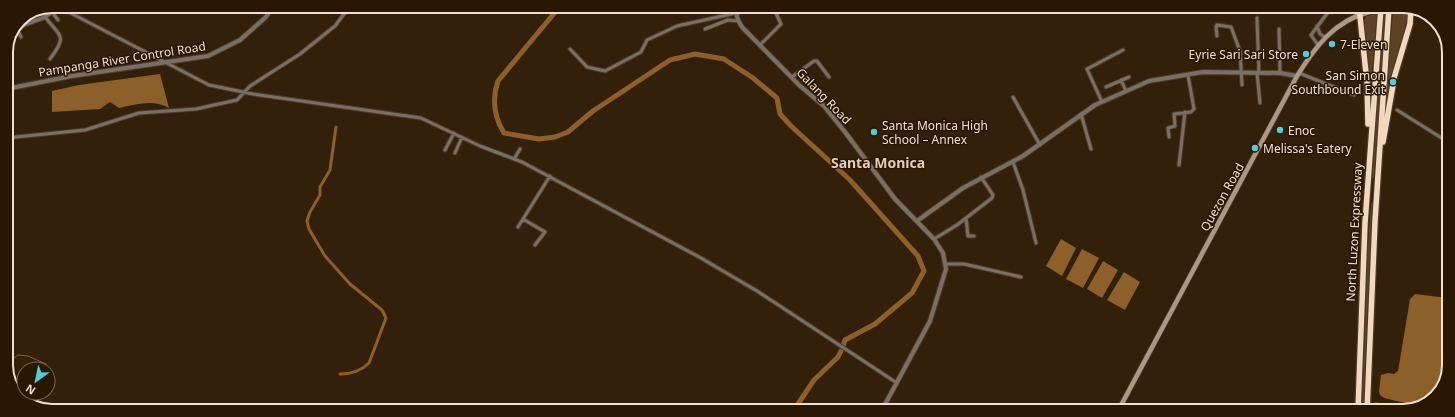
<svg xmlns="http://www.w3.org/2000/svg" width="1455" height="417" viewBox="0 0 1455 417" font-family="'Noto Sans',sans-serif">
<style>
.green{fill:#5c4226}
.water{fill:#8c5f2b}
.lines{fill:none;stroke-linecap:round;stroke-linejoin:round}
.stream{stroke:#8c5f2b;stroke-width:1}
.canal{stroke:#8c5f2b;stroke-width:3}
.river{stroke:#8c5f2b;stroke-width:5}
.minor-casing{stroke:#4d3b27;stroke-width:5}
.tertiary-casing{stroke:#4d3b27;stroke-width:6}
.secondary-casing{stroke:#4d3b27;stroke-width:6}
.motorway-casing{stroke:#4d3b27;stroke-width:8}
.minor{stroke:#796f65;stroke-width:3}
.tertiary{stroke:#796f65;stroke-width:4}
.secondary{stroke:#aa9989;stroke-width:4.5}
.motorway{stroke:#f1d8be;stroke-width:5.5}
.secondary-bridge-casing{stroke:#4d3b27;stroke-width:6;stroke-linecap:butt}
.secondary-bridge{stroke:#aa9989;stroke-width:4.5}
.poi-dot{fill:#52ccd6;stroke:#291703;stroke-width:1.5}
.labels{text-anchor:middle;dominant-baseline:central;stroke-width:3;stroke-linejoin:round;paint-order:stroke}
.poi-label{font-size:12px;fill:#ede0d3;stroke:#291703;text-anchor:start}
.street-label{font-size:12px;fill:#ede0d3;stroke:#291703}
.quarter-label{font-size:14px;font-weight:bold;fill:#e6cdb4;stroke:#291703}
.rim{fill:none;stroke:#ede0d3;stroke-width:2}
</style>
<rect width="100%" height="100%" fill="#33200b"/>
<path class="green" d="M1384 7H1387L1374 177 1372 179Z
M1398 7 1408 8 1409 12 1389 88 1385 119H1384L1393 9Z
M1377 13 1370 95 1364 21 1366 16Z
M1371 202 1372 204 1364 411H1361L1366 272Z"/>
<path class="water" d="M160 74 169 108C154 99 136 104 119 108L110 102 100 109 52 112V91L79 85Z
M1061 239 1076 248 1062 276 1046 266Z
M1082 249 1099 258 1083 288 1066 279Z
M1103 261 1118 270 1102 298 1087 289Z
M1124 272 1140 282 1125 310 1107 300Z
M1415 294 1448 298 1447 377 1436 395 1409 404 1384 398 1380 395 1379 391 1381 375 1388 373 1394 374 1398 371 1410 299Z"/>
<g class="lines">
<path class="stream" d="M6 364 18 355 28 356 46 364"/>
<path class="canal" d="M336 127 330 170 320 187V195L310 212 307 221 309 229 325 256 350 284 382 310 386 318 369 363C361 371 351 374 340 374"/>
<path class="river" d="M565 7 556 11 498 81C492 99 494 117 504 133L539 139 555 137 568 132 593 111 670 60 695 54 724 59 753 78 777 98 780 114 791 126 850 180 918 256 924 271 912 293 875 324 845 340 843 346
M1376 405 1406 410
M1409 409 1432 400
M794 410 814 380 838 357 841 351"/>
<defs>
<path id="minor" d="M135 6 136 7
M59 7 209 85 253 94 421 118 480 146 522 162 701 258 757 291 897 383
M52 12 58 20
M45 17C62 38 67 36 50 59
M1257 18 1259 73
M1317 26 1320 34 1325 37
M17 28 21 37
M705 29 728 20 738 21
M1279 29 1280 73
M1217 36 1216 27 1217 25 1231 27 1240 51 1242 85
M760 45 781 24 775 11 770 7
M1318 45 1311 35 1332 7
M570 49 587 67 605 71 641 52 647 40 677 26 736 13
M1257 73 1260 103
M1299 73 1354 95
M792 77 814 61H817L829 77
M1121 80 1126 91
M1106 87 1129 77
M1013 97 1040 145
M1102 102 1087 69 1123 50
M1397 110 1448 142
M1081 114 1091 149
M1169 137 1168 128 1175 126 1174 114 1191 112 1194 109 1188 75
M6 138 85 130 139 113 196 109 237 100 250 86 300 54 335 26 350 6
M445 150 454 133
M455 153 462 137
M514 159 520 149
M1013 162 1023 190 1036 243
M1179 165 1185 112
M966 218 968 236H974
M523 219 545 232 535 245
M518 227 550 176
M934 239 957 225 992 198 993 195 981 177
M946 264H964L1021 277"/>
<path id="tertiary" d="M739 7C735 15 737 19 742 27L800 86 824 106 845 132 895 199 934 239 943 253 946 269 930 321 882 410
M16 28 45 17 59 6
M6 89 72 76 208 56 240 40 266 17 273 6
M917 221 963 188 1023 156 1095 105 1149 81 1203 72 1280 73 1297 76"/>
<path id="secondary" d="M1118 411 1297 76C1315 47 1334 21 1369 12"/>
<path id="motorway" d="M1359 7 1366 73
M1394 78 1410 24 1411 8
M1367 80 1368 124
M1383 142 1393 85
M1358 411 1365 223 1381 7
M1367 411 1375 221 1389 7"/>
</defs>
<use href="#minor" class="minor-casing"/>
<use href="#tertiary" class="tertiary-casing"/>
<use href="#secondary" class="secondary-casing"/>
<use href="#motorway" class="motorway-casing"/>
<use href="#minor" class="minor"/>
<use href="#tertiary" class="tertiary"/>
<use href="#secondary" class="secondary"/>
<use href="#motorway" class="motorway"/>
<defs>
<path id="secondary-bridge" d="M1369 12 1389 7"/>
</defs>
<use href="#secondary-bridge" class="secondary-bridge-casing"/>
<use href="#secondary-bridge" class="secondary-bridge"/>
</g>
<g class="poi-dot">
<circle cx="1332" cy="44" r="4"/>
<circle cx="1306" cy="54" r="4"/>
<circle cx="1393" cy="82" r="4"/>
<circle cx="1280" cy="130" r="4"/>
<circle cx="874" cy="132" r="4"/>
<circle cx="1255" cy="148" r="4"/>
</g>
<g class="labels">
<g class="poi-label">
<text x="1340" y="44">7-Eleven</text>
<text x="1298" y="54" text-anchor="end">Eyrie Sari Sari Store</text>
<text x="1385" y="75" text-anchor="end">San Simon<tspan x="1385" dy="14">Southbound Exit</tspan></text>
<text x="882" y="125">Santa Monica High<tspan x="882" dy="14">School – Annex</tspan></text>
<text x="1288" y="130">Enoc</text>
<text x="1263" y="148">Melissa's Eatery</text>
</g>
<g class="street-label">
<text transform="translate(122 59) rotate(-9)">Pampanga River Control Road</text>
<text transform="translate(824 96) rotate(46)">Galang Road</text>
<text transform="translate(1222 197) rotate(-61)">Quezon Road</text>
<text transform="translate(1354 232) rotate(-87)">North Luzon Expressway</text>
</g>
<g class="quarter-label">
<text x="878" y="162">Santa Monica</text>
</g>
</g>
<path d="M0 0H1455V417H0ZM52 13H1403A39 39 0 0 1 1442 52V365A39 39 0 0 1 1403 404H52A39 39 0 0 1 13 365V52A39 39 0 0 1 52 13Z" fill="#291703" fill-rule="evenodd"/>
<path class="rim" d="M52 13H1403A39 39 0 0 1 1442 52V365A39 39 0 0 1 1403 404H52A39 39 0 0 1 13 365V52A39 39 0 0 1 52 13Z"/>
<g transform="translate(36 381) rotate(213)"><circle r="19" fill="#291703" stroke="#776756"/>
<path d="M0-3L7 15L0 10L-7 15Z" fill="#52ccd6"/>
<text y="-6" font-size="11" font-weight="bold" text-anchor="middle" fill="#ede0d3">N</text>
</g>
</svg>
